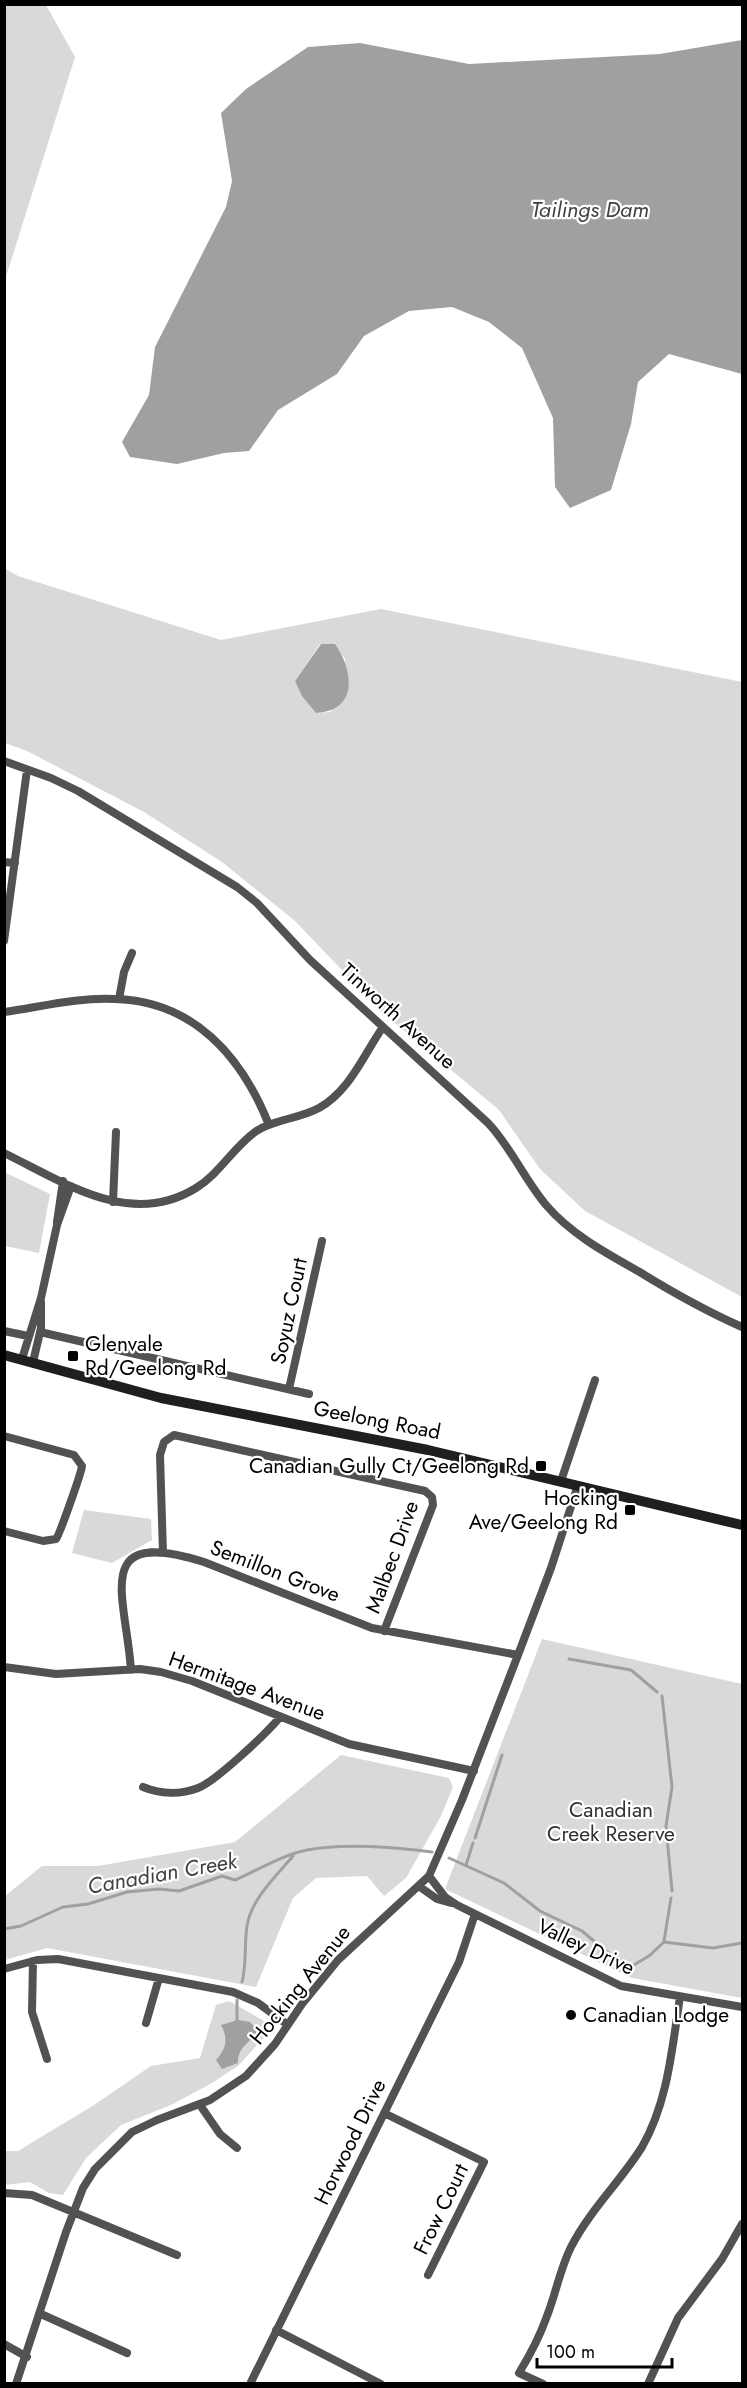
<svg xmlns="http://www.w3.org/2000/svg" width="747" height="2388" viewBox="0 0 747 2388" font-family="Jost,sans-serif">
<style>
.green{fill:#d9d9d9;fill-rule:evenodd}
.water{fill:#a0a0a0}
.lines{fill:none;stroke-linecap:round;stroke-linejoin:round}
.stream{stroke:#a0a0a0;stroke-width:3}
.minor{stroke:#525252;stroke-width:8}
.secondary{stroke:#1f1f1f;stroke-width:10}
.poi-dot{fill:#000;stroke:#fff;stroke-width:2}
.labels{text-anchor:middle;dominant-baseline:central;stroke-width:4.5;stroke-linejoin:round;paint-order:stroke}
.street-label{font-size:21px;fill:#000;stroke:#fff}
.poi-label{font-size:21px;fill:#000;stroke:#fff;text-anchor:start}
.park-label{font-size:21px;fill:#303030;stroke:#fff}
.water-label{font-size:22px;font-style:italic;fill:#414141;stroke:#fff}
</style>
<rect width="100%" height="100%" fill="#fff"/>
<path class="green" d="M5 4 46 5 75 57 5 280Z
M4 568 18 576 221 640 381 609 742 682V1297L585 1211 540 1169 499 1110 383 1013 295 921 222 862 144 812 27 751 5 743ZM320 644 335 645 345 659V698L330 712 316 713 295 681Z
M4 1172 50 1194 39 1253 5 1246Z
M84 1510 151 1519 152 1540 112 1563 72 1553Z
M542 1639 742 1684V1998L632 1978 445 1889Z
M341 1755 449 1778 453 1787 441 1816 406 1878 384 1896 367 1876 316 1878 293 1898 256 1987 47 1948 5 1960V1896L42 1866H98L235 1842Z
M229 2001 266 2022 268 2033 238 2066 212 2083 173 2104 121 2125 86 2158 63 2195 49 2193 30 2182 5 2185V2151H18L94 2105 151 2066 200 2058 216 2005Z"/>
<path class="water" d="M742 40V374L669 354 638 382 631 424 611 490 570 508 555 487 553 418 522 348 489 322 452 307 409 311 364 336 337 374 278 410 249 451 224 453 177 464 130 457 122 442 149 395 155 347 226 207 232 181 221 113 246 89 308 47 360 43 469 64 660 54Z
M321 644H335C354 671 358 711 316 713L302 696 295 681Z
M238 2020 250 2022 256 2028 257 2034C248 2043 237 2049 238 2063L222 2069 216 2060C227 2048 228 2038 221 2025Z"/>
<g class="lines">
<path class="stream" d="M569 1659 631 1670 657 1692
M662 1696 672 1787 666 1826 672 1891
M475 1838 502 1755
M449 1858 504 1883 540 1911 582 1931 613 1957 632 1966 649 1956 664 1942 713 1948 742 1943
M466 1865 473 1843
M4 1929 21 1926 63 1907 88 1904 127 1892 159 1889 179 1891 222 1876 235 1880C258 1870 282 1855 307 1850 343 1843 396 1847 432 1852
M664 1941 671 1898
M242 1982C247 1963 244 1945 247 1926 251 1899 277 1875 293 1856
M237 2000V2023"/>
<path class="minor" d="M4 761 51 778 78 791 237 887 257 903 310 960 488 1123C511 1147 524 1179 546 1205 571 1234 604 1252 638 1271 672 1292 706 1311 742 1327
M4 862 15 863
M4 941 27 770
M119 999 124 972 132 953
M4 1012C40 1007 78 997 115 999 194 1001 242 1057 269 1125
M4 1153C64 1182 130 1229 196 1188 219 1174 233 1148 255 1132 274 1119 299 1119 319 1108 350 1091 364 1054 383 1027
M113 1202 116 1132
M57 1222 63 1181
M4 1331 28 1336
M40 1332 309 1394
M22 1359 41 1298 57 1225 71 1186
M33 1362 41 1328V1302
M289 1389 322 1241
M4 1436 74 1455 82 1466C81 1474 59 1536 56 1539L43 1541 4 1531
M561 1481 595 1380
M163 1553 160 1455 164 1442 174 1435 425 1491 432 1497 433 1505 384 1631
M4 1667 56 1674 140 1669 161 1672 192 1681 349 1744 474 1771
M131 1670C126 1596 90 1526 204 1562L372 1628 518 1655
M143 1787C160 1794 180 1795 198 1788 216 1781 267 1733 280 1717
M429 1876 445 1897 457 1905 621 1986 742 2007
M420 1887 437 1899 451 1903
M33 1961 32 2012 47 2059
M4 1969 37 1960 58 1959 233 1992 258 2003 288 2025
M146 2023 159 1978
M200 2105 220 2134 237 2148
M384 2113 484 2162 428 2275
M4 2193 32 2195 177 2255
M41 2314 127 2353
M276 2330 381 2384
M4 2344 27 2357
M16 2384 66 2232 83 2188 95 2169 132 2132 157 2120 210 2100 246 2076 275 2044 302 2004 338 1960 429 1876 462 1800 518 1655 551 1568 578 1485
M250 2384 459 1962 475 1914
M543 2384 519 2373C530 2355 540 2336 547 2316 556 2293 560 2269 571 2247 590 2210 620 2182 642 2147 668 2102 672 2048 680 1997
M648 2384 678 2318 722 2259 742 2224"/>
<path class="secondary" d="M4 1355 161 1398 428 1450 742 1525"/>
</g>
<g class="poi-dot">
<rect x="67" y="1350" width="12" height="12" rx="3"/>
<rect x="535" y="1460" width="12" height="12" rx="3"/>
<rect x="624" y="1504" width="12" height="12" rx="3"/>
<circle cx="571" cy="2015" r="6"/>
</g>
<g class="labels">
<g class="street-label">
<text transform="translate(398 1016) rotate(42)">Tinworth Avenue</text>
<text transform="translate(289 1311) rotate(-78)">Soyuz Court</text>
<text transform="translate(377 1420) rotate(11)">Geelong Road</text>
<text transform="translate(392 1557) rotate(-70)">Malbec Drive</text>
<text transform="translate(275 1571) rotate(21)">Semillon Grove</text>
<text transform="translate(247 1686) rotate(20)">Hermitage Avenue</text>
<text transform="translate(586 1947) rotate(25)">Valley Drive</text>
<text transform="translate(300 1985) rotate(-51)">Hocking Avenue</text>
<text transform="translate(350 2142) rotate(-64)">Horwood Drive</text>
<text transform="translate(441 2209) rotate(-64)">Frow Court</text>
</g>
<g class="poi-label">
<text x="85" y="1344">Glenvale<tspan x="85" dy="24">Rd/Geelong Rd</tspan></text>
<text x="529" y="1466" text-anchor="end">Canadian Gully Ct/Geelong Rd</text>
<text x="618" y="1498" text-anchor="end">Hocking<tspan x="618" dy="24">Ave/Geelong Rd</tspan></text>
<text x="583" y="2015">Canadian Lodge</text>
</g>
<g class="park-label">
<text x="611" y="1810">Canadian<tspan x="611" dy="24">Creek Reserve</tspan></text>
</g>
<g class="water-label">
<text x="590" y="209">Tailings Dam</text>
<text transform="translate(162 1873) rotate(-10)">Canadian Creek</text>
</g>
</g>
<rect width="747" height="2388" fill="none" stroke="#000000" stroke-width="12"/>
<path d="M537 2358v9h135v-9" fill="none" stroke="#000000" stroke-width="3"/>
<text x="546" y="2358" font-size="18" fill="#000000" stroke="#ffffff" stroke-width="4.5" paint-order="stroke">100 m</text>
</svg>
